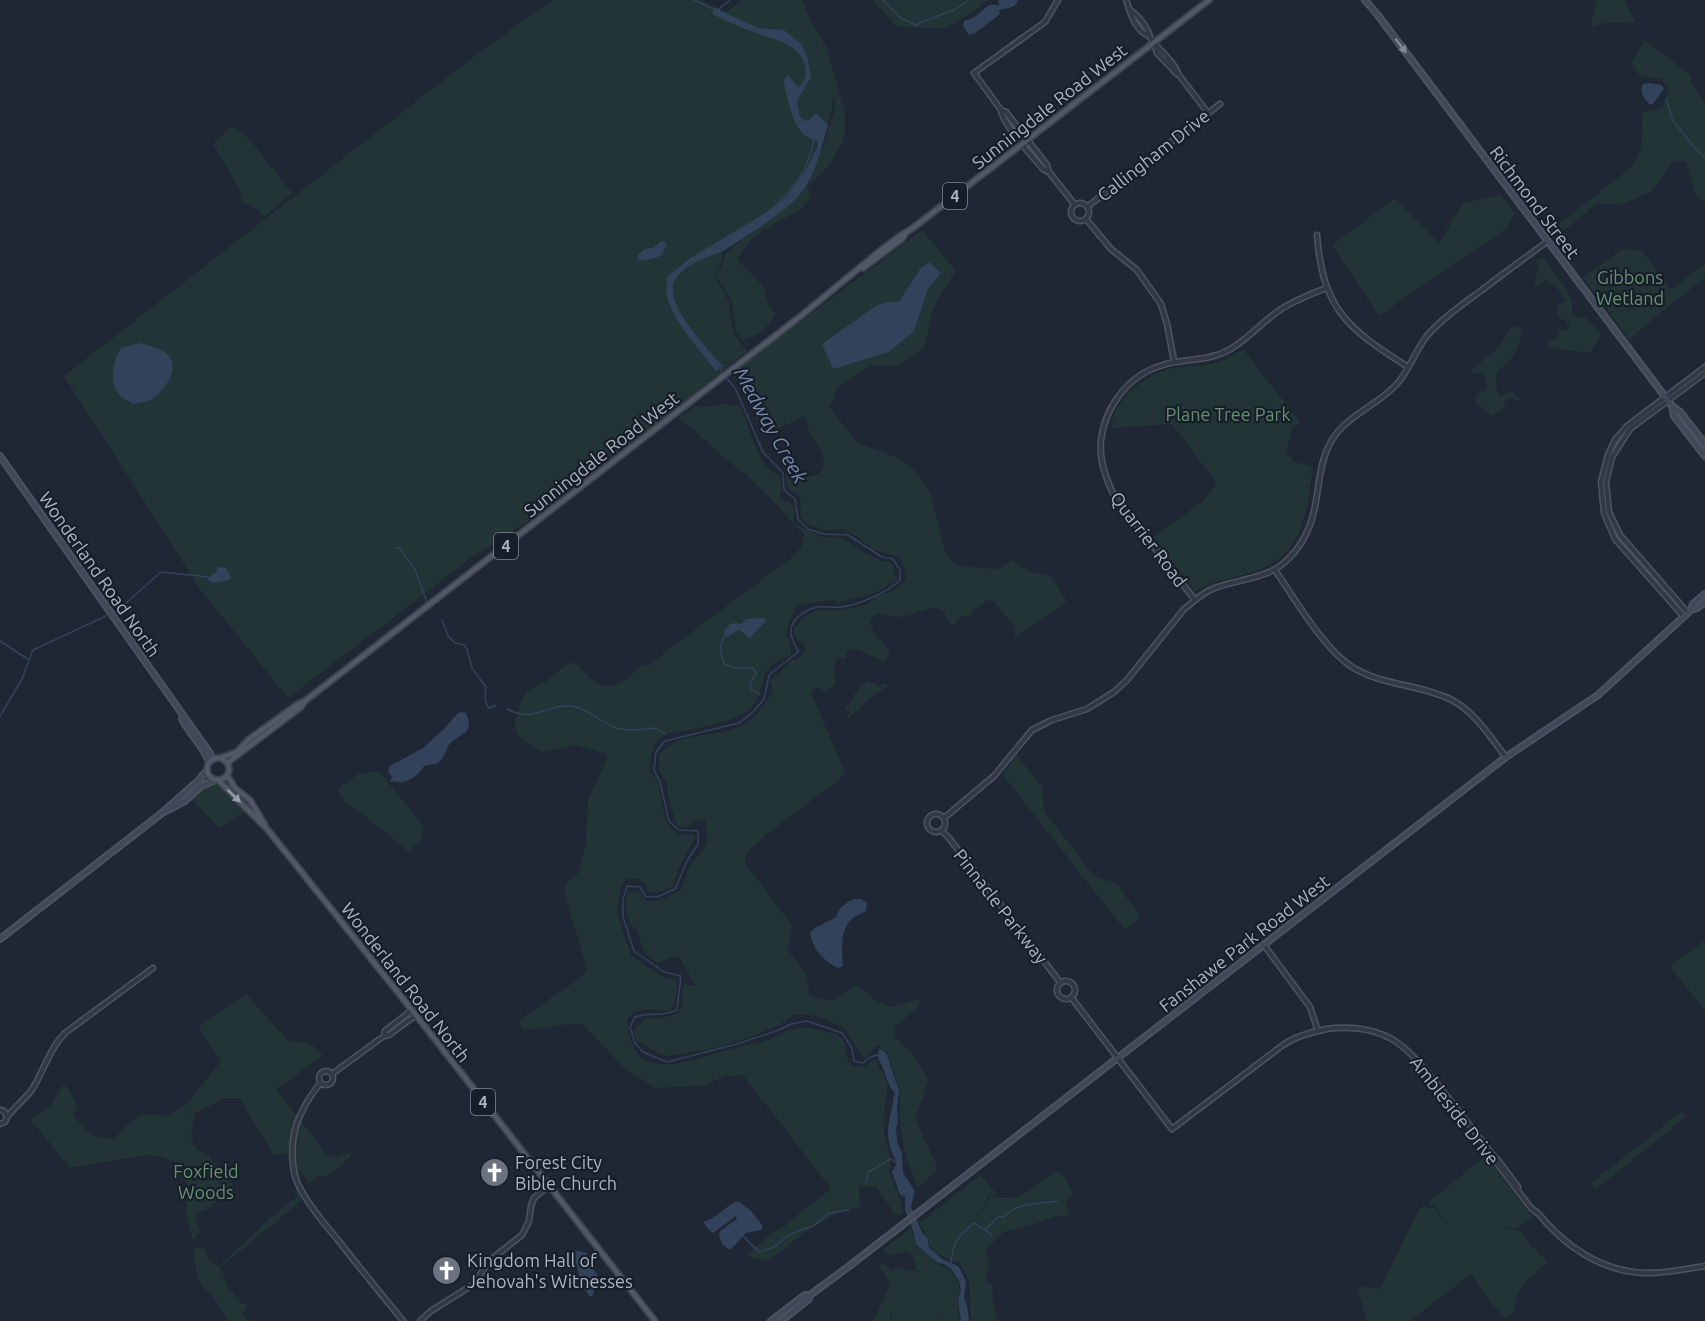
<svg xmlns="http://www.w3.org/2000/svg" width="1705" height="1321" viewBox="0 0 1705 1321" font-family="Ubuntu,sans-serif">
<style>
.green{fill:#223436}
.water{fill:#33425b}
.lines{fill:none;stroke-linecap:round;stroke-linejoin:round}
.stream{stroke:#33425b;stroke-width:1.5}
.tertiary-casing{stroke:#4d5460;stroke-width:7}
.secondary-casing{stroke:#4d5460;stroke-width:8}
.primary-casing{stroke:#3c424e;stroke-width:8}
.tertiary{stroke:#323945;stroke-width:4}
.secondary{stroke:#414858;stroke-width:4.5}
.primary{stroke:#505865;stroke-width:4.5}
.oneway{fill:#818998}
.oneway2{fill:#959dab}
.labels{text-anchor:middle;dominant-baseline:central;stroke-width:4.5;stroke-linejoin:round;paint-order:stroke}
.shield{fill:#181e29;stroke:#808794;stroke-width:1.5}
.shield-label{font-size:16px;font-weight:bold;fill:#acb4c2}
.street-label{font-size:18px;fill:#acb4c2;stroke:#181e29}
.park-label{font-size:18px;fill:#659171;stroke:#181e29}
.poi-label{font-size:18px;fill:#acb4c2;stroke:#181e29;text-anchor:start}
.water-label{font-size:20px;font-style:italic;fill:#7589aa;stroke:#181e29}
</style>
<rect width="100%" height="100%" fill="#1f2734"/>
<path class="green" d="M552 0H700L727 12 742 0H802L811 21 826 46 845 112V135L842 144 830 164 807 188 811 196C804 213 769 224 754 237 747 243 742 252 737 259L763 286 769 306 776 314C766 330 760 334 742 340L736 332 732 301 716 275 722 265 726 253 796 195 823 147 834 112 835 96 832 101V109L821 148 795 194 722 253 721 263 715 276 729 302 733 333 747 351 567 496 471 558 288 698 200 589 64 376 468 61Z
M873 0H986L974 11 946 28 897 27Z
M1597 0H1625L1635 22 1605 23 1592 27V19Z
M1645 41 1691 75V83L1705 102V202L1695 193 1686 161 1673 162 1652 191 1620 205 1596 204 1578 220 1552 238 1548 232 1632 167 1641 148 1643 112 1662 108 1669 88 1661 79 1640 76 1631 62Z
M233 126 250 140 292 193 264 217 252 205 242 203 239 189 213 144Z
M1500 195 1515 213 1506 229 1437 275 1379 316 1332 245 1395 198 1439 243 1463 203Z
M922 230 956 271 939 297 932 312 925 347 900 365 871 366 837 388 833 402 828 405 857 443 896 457 911 467 926 485 931 496 946 554 951 560 958 565 970 567 998 569 1012 560 1030 572 1046 574 1053 579 1067 601 1015 638 1014 625 994 602 988 600 975 609 969 618 961 615 952 627C949 622 946 615 942 611 931 603 912 617 900 617 892 617 885 615 877 613L870 620 871 626 874 632 890 652 885 662 857 649 847 651 846 659 837 658 833 671 836 683 827 692 817 687 811 693 845 772 838 780 767 834 748 851 745 858 746 864 793 927 787 949 807 975 809 995 832 1001 855 985 877 1001 891 1007 920 999 919 1006 895 1027V1038L912 1054 929 1080 915 1119 938 1168 918 1188 905 1154 900 1123V1091L887 1053 877 1045 864 1059 844 1028 817 1016 807 1015H794L779 1025 751 1037 712 1049 667 1056 660 1054 636 1040 633 1031 647 1018 658 1019 676 1014 683 1005 681 994 684 984 692 986 697 985C687 978 687 964 677 956L657 963 649 958 642 947 638 932 630 923 626 912 627 891 640 893 647 901H658L681 890 689 867 708 843 705 819H699L686 828 677 826 676 823 668 798 667 784 659 769V755C684 726 721 742 749 721 758 714 767 701 773 692L770 679 777 676 790 661 800 658 805 649V645L797 641 794 629 805 616 817 610 839 611 865 605 878 596 896 590 905 580 906 574 901 560 898 557 874 550 857 537 843 529 825 530 808 524 802 519 800 515 801 503 799 495C787 489 787 488 785 476L803 478 820 474C832 453 811 443 807 425 806 422 806 419 806 416L765 434 732 373Z
M1622 249 1642 251 1671 289 1705 265V277L1629 339 1583 278Z
M1544 258 1564 286 1572 301V313L1575 316 1588 319 1601 334 1590 353 1549 348 1546 342 1559 338 1558 330 1568 331 1569 323 1558 317 1557 307 1565 300 1558 289 1545 280 1538 287 1534 286 1538 268 1536 259Z
M1517 326 1522 330C1520 347 1512 362 1497 371L1496 390 1501 397 1510 390 1521 399 1518 402 1512 397 1506 400 1502 410 1492 416 1475 402 1477 394 1487 389V381L1483 373H1473L1471 370 1498 348 1511 328Z
M1243 349 1300 422 1291 429 1287 453 1293 461 1313 467C1306 513 1305 555 1253 572 1241 576 1229 578 1217 582 1209 584 1202 588 1195 591L1154 537 1202 502 1217 484 1172 424 1111 428C1112 423 1112 418 1114 414 1124 392 1149 374 1172 368 1181 366 1190 366 1200 366 1216 365 1230 358 1243 349Z
M722 404 740 406C750 425 757 469 779 475L782 480 780 495 786 502H789L795 508 793 518 795 524 823 537 843 538 863 552 881 561 889 562 892 564 897 580 875 593 838 603 834 600C820 601 809 603 796 607L790 620 786 635 791 644V655C784 658 773 662 768 669 762 677 762 693 755 703 741 723 688 730 665 734 652 743 650 756 649 772L656 778 659 784C662 803 664 842 692 834L696 837C686 853 678 867 673 886 665 891 657 894 647 892L646 885 640 879H626L621 886 617 912 631 955 653 971 663 977 675 980 677 982 676 998 670 1012C652 1009 641 1005 627 1019 631 1082 676 1065 717 1053 732 1049 747 1046 762 1042 788 1034 793 1022 823 1031 830 1033 838 1034 843 1040 847 1045 844 1048 846 1054 847 1058 849 1062 851 1066 861 1068 867 1067 874 1059L876 1060 888 1085 885 1103 884 1133 891 1159 889 1172 897 1191 903 1212 895 1215 876 1186 859 1187 860 1206 838 1213 827 1219 802 1234 771 1259 764 1261 746 1256 768 1236 785 1226 809 1205 831 1189 743 1075 726 1076 704 1085 694 1086 656 1088 626 1070 583 1024C562 1022 541 1032 522 1028L519 1020 583 976 587 970 564 891 567 882 576 876 579 871 586 843 588 800 607 759 606 754 576 745 541 752C534 747 522 742 518 735 511 725 519 703 525 694 529 688 539 686 545 682 555 675 561 667 572 662 579 666 583 672 590 678 609 697 628 679 643 664L648 666 676 644 789 560C798 552 804 546 804 533L799 530 776 504 744 473 721 455 696 432 679 418 695 406 711 407Z
M866 682 877 684V687H881V684L890 685 876 693 848 718V715L850 713 849 710H846V706C854 699 856 687 866 682Z
M1017 755 1042 787 1044 811 1094 876 1116 883 1141 917 1125 930 1002 774Z
M379 771 424 827 422 838 409 852 378 826 346 802 337 790 358 774Z
M217 777 222 779 245 811 219 828 190 797Z
M1705 940V1011L1670 967Z
M246 994 287 1040C304 1044 312 1040 323 1056L276 1089 327 1155 335 1157 352 1152V1154L340 1167 326 1177 318 1176 309 1183 300 1169 301 1201 223 1265 222 1263 276 1213 297 1197C295 1182 289 1169 288 1153L274 1156 239 1098H225L194 1114 178 1125 194 1115 191 1138 197 1150 206 1153 232 1184 208 1209 194 1214 200 1232 193 1240 185 1210 190 1194 184 1179 175 1162 159 1156 146 1155 70 1168 31 1120 49 1107 64 1084 71 1093 77 1108 73 1115C85 1129 93 1142 114 1138L115 1141V1138C133 1119 138 1110 167 1117L187 1104 221 1061 198 1027Z
M1681 1112 1686 1117 1596 1189 1591 1183Z
M1486 1156 1533 1218 1516 1229 1501 1226 1521 1232 1529 1243 1548 1262C1526 1283 1518 1279 1514 1313L1504 1317 1493 1305 1471 1274 1410 1321H1367L1357 1286 1380 1289 1419 1210 1424 1205 1428 1208H1434L1451 1230 1435 1207 1426 1204Z
M1057 1171 1064 1176 1074 1195 1066 1198 1069 1216H1057L1035 1224 1003 1232 986 1249 989 1269 985 1281 992 1285 993 1304 998 1321H971L969 1280 960 1263C950 1259 936 1257 930 1245 926 1238 924 1230 919 1223L981 1175 998 1196 990 1194 970 1231 991 1195C1017 1206 1037 1185 1057 1171Z
M911 1228 916 1247 931 1257 937 1264 946 1267 951 1271 958 1282 960 1292 957 1298 960 1321H941V1314L940 1321H890L892 1318V1313L889 1321H873C876 1315 889 1289 889 1286 888 1277 881 1271 879 1263L890 1268V1271L897 1268 920 1272 916 1269C917 1263 914 1256 908 1252 899 1253 890 1258 883 1250Z
M205 1248C207 1252 207 1259 211 1262 213 1264 217 1265 219 1267 226 1276 225 1287 234 1293V1296L236 1298 238 1297 239 1298 240 1304 245 1303 247 1306 242 1314 250 1321H229C224 1315 221 1308 216 1301 211 1293 201 1287 198 1278 195 1269 195 1258 193 1249Z"/>
<path class="water" d="M998 0H1018C1015 9 1007 8 1001 9L999 11 1000 14 975 33 969 35 963 26 964 21C970 19 975 17 980 13 987 7 989 2 999 6Z
M715 8 758 28 784 30 801 44 808 59 811 77 798 99 797 104 800 117 805 121 809 120 816 113 828 125C821 149 816 174 801 193 787 211 748 235 728 248 712 257 677 265 673 286 669 309 708 350 723 366L716 371C700 350 676 325 668 300 665 293 667 284 667 277L689 259 759 217 786 198 807 168 818 146V141C792 138 789 101 783 80L788 75 798 87C803 84 806 78 806 71 803 44 778 41 756 33 741 28 727 21 712 14Z
M1649 83 1662 85 1664 89 1653 104H1649C1644 98 1639 92 1643 84Z
M662 241 666 243C664 260 655 257 642 261L637 258 638 255 644 249 653 248Z
M929 262 941 273 928 289 914 331 889 352 833 369 822 344 877 305 888 302H899L920 269Z
M140 343C150 346 164 348 170 358 179 371 163 392 152 399 146 402 139 403 133 404 129 401 123 399 120 396 108 383 113 360 121 348Z
M219 567 226 568 231 577 230 580 213 583 207 579 217 571V568Z
M763 618 766 621 751 637 749 638 744 633 739 630 726 637 723 633 730 624 736 623 741 624 746 619Z
M461 712 466 713C476 736 458 732 448 746 445 752 444 759 438 763 434 765 429 764 424 766 419 775 405 786 395 781L391 782 390 781 392 778 388 771 390 766 423 748 446 727 457 714Z
M854 899H861L867 903 866 911C860 914 853 917 849 922 840 933 842 952 843 966L838 968C823 960 813 950 810 933L815 928 836 917C839 907 844 904 854 899Z
M879 1049 884 1051 887 1055 899 1091 897 1109 898 1123 896 1127 897 1142 902 1153 903 1173 915 1191 911 1207 922 1232 927 1238 929 1247 942 1259 958 1266 966 1281 964 1298 967 1305 969 1321H961L958 1299 961 1291 959 1281 952 1270 944 1264 938 1263 916 1245 913 1230 905 1210V1196L900 1195 892 1172 897 1163C887 1143 886 1134 891 1112 893 1106 892 1100 895 1093 886 1084 886 1070 878 1059Z
M738 1201 750 1210 763 1226 761 1230 746 1233 730 1250 722 1244 719 1235 720 1231 737 1219 736 1216 713 1233 709 1230 703 1222C716 1219 725 1206 738 1201Z
M575 1250 587 1253 586 1259 593 1260 592 1268 598 1275 597 1279 591 1282 594 1291 593 1295 590 1297 578 1279C581 1267 572 1263 569 1252Z"/>
<g class="lines">
<path class="stream" d="M694 0 715 10
M883 0 899 17 915 25 956 9 969 0
M719 9 730 0
M1666 99 1673 121 1695 148 1705 158
M773 208C794 189 810 167 814 139
M720 369 736 390 763 452 783 473 784 490 795 499 798 519 808 529 823 534 848 535 882 557 893 559 900 570V580C888 592 859 605 841 607 833 608 825 606 818 607 805 609 789 620 791 634 792 640 796 646 798 652L769 675 764 699 753 712 739 723 665 741 656 752 654 770 660 782 669 821 679 830 698 831V844L688 859 675 889 657 897H646L640 887 627 886 623 900V917L634 951 664 972 681 976 677 1010C663 1017 650 1012 635 1017L630 1027 635 1043 643 1052 667 1062 737 1044 779 1030 791 1024 807 1021 842 1033 852 1048 854 1061 863 1063 870 1057 878 1055
M396 548H399L415 569 427 603
M116 612 161 572 209 577
M442 620 448 636 455 643 464 645 467 649 472 668 486 687C485 694 484 702 489 708L496 705
M725 636C718 645 721 654 724 664L735 668H753L756 673 750 684 751 689 760 695
M0 641 29 660
M508 709C532 724 549 703 572 706 587 708 600 722 614 727 627 732 643 729 656 728L665 734
M0 716 22 679 33 650 106 616
M866 1183 868 1172 891 1159 897 1163
M985 1230 999 1216 1003 1217C1020 1201 1036 1205 1057 1201
M743 1236 759 1252 774 1247 790 1234 815 1225 829 1213 849 1210
M951 1262C953 1242 959 1235 974 1223L992 1235"/>
<defs>
<path id="tertiary" d="M1126 0C1131 13 1134 30 1149 36
M1129 9C1136 14 1144 23 1148 31 1152 40 1146 32 1152 40 1161 52 1174 61 1179 75L1208 113
M1154 43 1157 53 1177 74
M1001 110 1006 112 1047 165 1049 172 1075 205
M1049 172 1043 169C1032 156 1003 125 1001 110L974 73 1045 22 1058 0
M1071 212a9 9 0 1 1 18 0a9 9 0 1 1-18 0Z
M1087 207 1220 104
M1086 219 1111 249 1137 270 1161 304 1167 324 1174 361
M1317 235C1323 310 1347 328 1408 367
M1275 570C1295 599 1323 648 1352 667 1383 686 1420 684 1452 700 1475 712 1490 737 1506 757
M1195 600 1115 497C1106 480 1099 460 1101 440 1105 407 1128 376 1160 366 1182 358 1206 362 1227 351 1245 342 1260 324 1277 312 1292 301 1309 295 1326 288
M1688 613 1620 535 1609 512 1606 482 1612 457 1630 429 1705 373
M1684 617 1615 539 1604 513 1601 482 1608 455 1615 440 1627 426 1705 367
M927 823a9 9 0 1 1 18 0a9 9 0 1 1-18 0Z
M944 818 994 776 1032 730 1052 720 1087 709 1114 692 1127 680 1184 609C1192 603 1200 595 1210 590 1236 578 1268 581 1289 558 1296 551 1303 541 1307 532 1321 503 1315 468 1332 440 1347 415 1378 405 1397 384 1409 370 1415 352 1426 337 1441 319 1463 304 1482 290 1504 273 1526 257 1548 241
M941 830 949 838 1060 982
M1264 945 1310 1007 1318 1031
M1057 990a9 9 0 1 1 18 0a9 9 0 1 1-18 0Z
M1071 997 1172 1129 1283 1045C1296 1036 1311 1032 1327 1029 1347 1026 1371 1028 1390 1038 1408 1048 1420 1064 1433 1079 1455 1105 1475 1133 1496 1159V1162L1531 1208 1537 1213
M384 1036 385 1031 412 1010
M319 1078a7 7 0 1 1 14 0a7 7 0 1 1-14 0Z
M332 1074 384 1036 389 1035 416 1015
M320 1083C298 1112 288 1135 294 1172 298 1194 328 1228 342 1245 362 1271 383 1296 403 1321
M0 1110 4 1111 7 1117 5 1122 0 1124
M7 1117C15 1106 26 1099 33 1088 44 1070 50 1048 65 1033L153 968
M1498 1160 1518 1187
M1537 1212C1564 1246 1601 1271 1644 1273 1664 1274 1685 1269 1705 1266
M420 1321 431 1311 474 1284 489 1261 522 1235 529 1221 531 1206 534 1198 548 1186"/>
<path id="secondary" d="M1365 0 1377 14 1672 406 1680 412 1705 444
M1672 406 1674 416 1705 456
M0 456 214 759
M1691 610 1693 604 1705 594
M182 719C190 735 203 745 209 762
M164 812 185 801 201 786 215 780
M0 939 162 813 199 780 207 770
M771 1321 805 1295H810
M781 1321 809 1299 810 1295 848 1267 1506 757 1598 695 1691 610 1697 608 1705 602"/>
<path id="primary" d="M863 268 902 239 905 234
M220 758 237 752 248 740 298 704 305 701
M207 769a11 11 0 1 1 22 0a11 11 0 1 1-22 0Z
M227 763 301 707 305 701 802 315 880 251 900 236 913 228 1209 0
M227 775 235 788 250 800 265 825
M218 780 268 830 416 1015 655 1321"/>
</defs>
<use href="#tertiary" class="tertiary-casing"/>
<use href="#secondary" class="secondary-casing"/>
<use href="#primary" class="primary-casing"/>
<use href="#tertiary" class="tertiary"/>
<use href="#secondary" class="secondary"/>
<use href="#primary" class="primary"/>
</g>
<defs><path id="oneway-solid" d="M-6-.8H1V-3.2L6.5 0L1 3.2V.8H-6Z" transform="scale(1.5)"/></defs>
<use class="oneway" href="#oneway-solid" transform="translate(1401 46) rotate(53)"/>
<use class="oneway2" href="#oneway-solid" transform="translate(234 796) rotate(44)"/>
<defs>
<symbol id="church-disc" viewBox="-11 -11 22 22"><circle r="9.5" fill="#6b7280" stroke="#181e29"/><path d="M-1.2-6h2.4v3.5h3.3v2.4h-3.3V6h-2.4V-.1h-3.3v-2.4h3.3Z" fill="#fff"/></symbol>
</defs>
<g fill-rule="evenodd">
<use href="#church-disc" x="478" y="1156" width="33" height="33"/>
<use href="#church-disc" x="430" y="1254" width="33" height="33"/>
</g>
<g class="labels">
<g class="shield">
<rect x="943" y="183" width="24" height="26" rx="4.5"/>
<rect x="494" y="533" width="24" height="26" rx="4.5"/>
<rect x="471" y="1089" width="24" height="26" rx="4.5"/>
</g>
<g class="shield-label">
<text x="955" y="196">4</text>
<text x="506" y="546">4</text>
<text x="483" y="1102">4</text>
</g>
<g class="street-label">
<text transform="translate(1049 106) rotate(-38)">Sunningdale Road West</text>
<text transform="translate(1153 155) rotate(-38)">Callingham Drive</text>
<text transform="translate(1535 202) rotate(53)">Richmond Street</text>
<text transform="translate(601 454) rotate(-38)">Sunningdale Road West</text>
<text transform="translate(1149 539) rotate(53)">Quarrier Road</text>
<text transform="translate(100 574) rotate(55)">Wonderland Road North</text>
<text transform="translate(1001 906) rotate(52)">Pinnacle Parkway</text>
<text transform="translate(1244 943) rotate(-38)">Fanshawe Park Road West</text>
<text transform="translate(406 982) rotate(52)">Wonderland Road North</text>
<text transform="translate(1455 1110) rotate(52)">Ambleside Drive</text>
</g>
<g class="park-label">
<text x="1630" y="277">Gibbons<tspan x="1630" dy="21">Wetland</tspan></text>
<text x="1228" y="414">Plane Tree Park</text>
<text x="206" y="1171">Foxfield<tspan x="206" dy="21">Woods</tspan></text>
</g>
<g class="poi-label">
<text x="515" y="1162">Forest City<tspan x="515" dy="21">Bible Church</tspan></text>
<text x="467" y="1260">Kingdom Hall of<tspan x="467" dy="21">Jehovah's Witnesses</tspan></text>
</g>
<g class="water-label">
<text transform="translate(771 425) rotate(61)">Medway Creek</text>
</g>
</g>
</svg>
